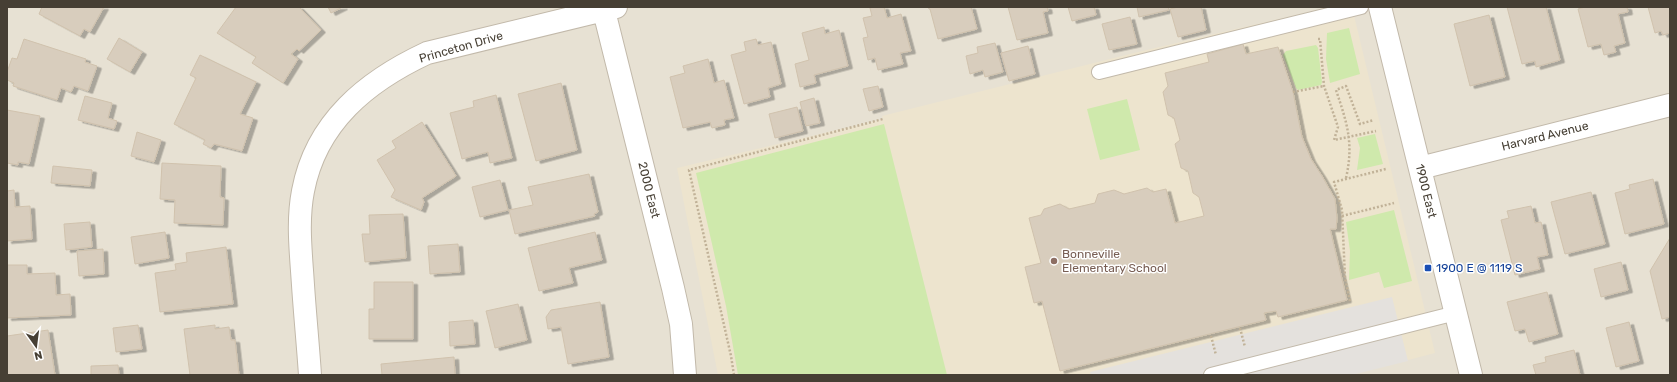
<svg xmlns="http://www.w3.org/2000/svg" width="1677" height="382" viewBox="0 0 1677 382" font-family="Rubik,sans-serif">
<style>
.residential{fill:#e7e1d3}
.education{fill:#ede4ce}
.green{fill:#cfe9ac}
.parking{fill:#e4e1dd}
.building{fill:#d8cdbd;stroke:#d0c2ad;filter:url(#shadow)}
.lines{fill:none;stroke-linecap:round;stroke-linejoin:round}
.service-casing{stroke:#c2b9aa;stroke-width:16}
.minor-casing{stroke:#c2b9aa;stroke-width:24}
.path{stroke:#c1b298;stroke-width:2.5;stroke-dasharray:2 2;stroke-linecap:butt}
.service{stroke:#fff;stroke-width:14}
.minor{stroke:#fff;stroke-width:22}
.education-dot{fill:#8d6e63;stroke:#fff;stroke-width:1.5}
.transit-dot{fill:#1a4fb4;stroke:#fff;stroke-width:1.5}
.labels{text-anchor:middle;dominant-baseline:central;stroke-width:3;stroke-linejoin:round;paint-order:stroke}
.street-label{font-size:12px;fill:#463f34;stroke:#fff}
.education-label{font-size:12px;fill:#785e54;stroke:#fff;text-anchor:start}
.transit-label{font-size:12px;fill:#164399;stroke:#fff;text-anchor:start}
</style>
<defs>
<filter id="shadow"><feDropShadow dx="4.5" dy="2.5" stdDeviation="0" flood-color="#0004"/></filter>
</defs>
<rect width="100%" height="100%" fill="#f3efe5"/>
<path class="residential" d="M7 7H1670V375H7Z"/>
<path class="education" d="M1329 7H1352L1435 353 1351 375H718L677 168 883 119 882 116 1130 54Z"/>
<path class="green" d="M1349 28 1360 74 1330 83 1326 59 1327 33Z
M1316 45 1318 48 1322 82 1321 85 1298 90 1296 88 1283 55 1286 51Z
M1127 99 1140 150 1100 160 1087 109Z
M884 124 947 375H738L726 306 696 173Z
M1375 134 1383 164 1357 170 1360 148 1357 138Z
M1394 210 1412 281 1384 288 1379 272 1349 280 1350 251 1346 222Z"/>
<path class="parking" d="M1392 297 1408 361 1352 375H1091L1090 372Z"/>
<path class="building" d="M42 7H104L90 32 84 29 80 36 39 14Z
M236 7H299L321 30 299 51 297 49 291 54 298 59 283 83 252 63 256 57 217 33Z
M328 7H343L331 13Z
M874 7H884L887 18 901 14 911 51 900 53 903 64 878 70 875 58 868 60 863 38 868 37 863 18 872 16 870 8Z
M928 7H971L977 29 938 39 930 9H929Z
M1008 7H1047L1048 11 1043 12 1048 33 1017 40Z
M1068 7H1094L1096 15 1072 21Z
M1137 7H1168L1169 10 1139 17Z
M1178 7H1201L1206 30 1178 37 1170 9Z
M1507 7H1546L1560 60 1536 67 1535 61 1522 64Z
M1585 7H1627L1628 12 1618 14 1625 43 1614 46 1616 52 1604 55 1601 44 1588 47 1578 9Z
M1648 7H1670V33L1663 35 1661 31 1655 33Z
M1489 15 1505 77 1470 86 1454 24Z
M1130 17 1137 44 1109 50 1102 24Z
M824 27 825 34 839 30 848 66 814 75 816 83 800 87 795 64 809 60 802 33Z
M119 38 142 52 130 72 107 59Z
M24 39 86 59 85 62 97 66 88 91 74 86 71 92 61 88 57 100 13 86 14 83 7 80V72L12 58 17 59Z
M756 39 758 45 771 42 781 84 768 88 770 97 744 104 731 55 746 51 744 42Z
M995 43 1003 72 985 77 983 70 970 74 966 56 978 53 977 47Z
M1243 44 1246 54 1278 47 1293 92 1302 137 1311 159 1322 176 1335 199 1337 218 1336 229H1330L1347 300 1278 317 1276 311 1264 313 1266 320 1060 371 1042 301 1034 303 1025 267 1041 263 1029 218 1041 215 1044 209 1060 204 1069 209 1095 203 1098 194 1114 190 1124 194 1147 188 1153 192 1166 189 1175 223 1204 216 1199 197 1193 193 1188 171 1181 168 1175 144 1180 140 1174 118 1168 115 1163 92 1168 86 1165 73 1209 62 1207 54Z
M1028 46 1035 74 1009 81 1001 53Z
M200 55 256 82 240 114 253 118 242 151 214 144 211 148 203 144 205 140 174 124 196 78 190 75Z
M708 59 714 83 724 80 734 118 724 120 725 125 712 128 710 122 683 128 670 77 685 73 683 66Z
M561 83 577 150 536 161 518 94Z
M878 86 883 107 869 111 863 89Z
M496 95 512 158 490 163 488 152 462 159 450 113 474 107 473 101Z
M85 96 112 103 108 118 117 121 114 129 78 120Z
M814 98 820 123 806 126 800 102Z
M797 107 803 131 775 138 769 114Z
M7 110 40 116 29 164 18 162V165L7 163Z
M422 122 456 176 422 198 424 202 421 210 391 197 395 190 377 160 396 148 392 141Z
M137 132 161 140 154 162 131 156Z
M162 163 221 166 220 197 224 198 223 225 174 223 175 200 160 199Z
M53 166 92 170 90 186 51 183Z
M589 174 598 212 594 214 595 216 515 234 509 210 533 205 528 187Z
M1653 179 1664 224 1625 234 1615 193 1630 189 1629 185Z
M500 180 508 210 480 217 472 187Z
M14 190 15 207 30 206 32 239 7 241V191Z
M1591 192 1605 244 1565 254 1551 202Z
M1531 206 1535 223 1541 222 1548 255 1537 257 1540 269 1515 275 1501 220 1509 218 1507 211Z
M403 214 406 258 365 262 362 234H370L369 215Z
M90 222 92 247 66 250 64 224Z
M165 232 169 258 135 264 131 237Z
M595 232 602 260 569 268 573 283 539 291 528 248Z
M1670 238V317L1662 319 1650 271Z
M458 244 460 272 430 274 428 246Z
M226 247 233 304 160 312 155 273 176 270 175 264 187 262 186 253Z
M103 249 104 274 79 276 77 251Z
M1621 262 1628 290 1601 297 1594 269Z
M7 265H27V274L55 273 56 295 70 294 71 315 7 318Z
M374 282H413V339H369V309H374Z
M1547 292 1558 334 1529 342 1525 329 1515 331 1507 302Z
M600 302 609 357 568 364 561 327 548 329 546 317 551 310Z
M518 304 527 340 495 348 486 311Z
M473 320 475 344 450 346 449 322Z
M1629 322 1639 361 1616 367 1606 328Z
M138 325 142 349 116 352 113 328Z
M215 325V329L229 327 231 340H235L239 375H190L184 329Z
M48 330 55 375H7V336Z
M1574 350 1580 375H1536L1533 365 1546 362 1545 357Z
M454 357 455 375H382L381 364Z
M118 365 119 375H91V366Z"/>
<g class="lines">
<defs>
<path id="service" d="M1099 72 1361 7
M1211 375 1456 313"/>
<path id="minor" d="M603 7 673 288 681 324 685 375
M1380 7 1471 375
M1420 168 1670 105
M310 375C308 345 305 315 303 285 301 253 297 222 303 191 316 122 367 81 427 53L616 7"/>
</defs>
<use href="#service" class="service-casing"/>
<use href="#minor" class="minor-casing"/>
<path class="path" d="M1318 39H1320L1324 86 1338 127 1334 140 1376 131
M1293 92 1324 86
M1346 178C1354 143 1347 123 1336 90L1346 86 1360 124 1374 120
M1342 216 1394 203
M1350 301 1345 278 1342 210 1334 182 1386 169
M1240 328 1245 347
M1211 336 1216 355
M734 375 731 356 689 170 883 119"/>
<use href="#service" class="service"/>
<use href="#minor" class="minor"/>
</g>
<circle class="education-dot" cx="1054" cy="261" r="4"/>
<rect class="transit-dot" x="1424" y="264" width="8" height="8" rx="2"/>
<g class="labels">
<g class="street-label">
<text transform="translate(461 47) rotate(-16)">Princeton Drive</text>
<text transform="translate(1545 136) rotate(-14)">Harvard Avenue</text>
<text transform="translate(649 190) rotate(76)">2000 East</text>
<text transform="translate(1426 191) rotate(76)">1900 East</text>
</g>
<g class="education-label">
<text x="1062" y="254">Bonneville<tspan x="1062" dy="14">Elementary School</tspan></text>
</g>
<g class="transit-label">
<text x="1436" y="268">1900 E @ 1119 S</text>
</g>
</g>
<rect width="1677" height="382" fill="none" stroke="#463f34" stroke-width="16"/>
<g transform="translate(36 346) rotate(166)" stroke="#ffffff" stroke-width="3" paint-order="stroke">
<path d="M0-3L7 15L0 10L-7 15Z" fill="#463f34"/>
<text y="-6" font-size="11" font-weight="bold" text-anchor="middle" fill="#463f34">N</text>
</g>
</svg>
